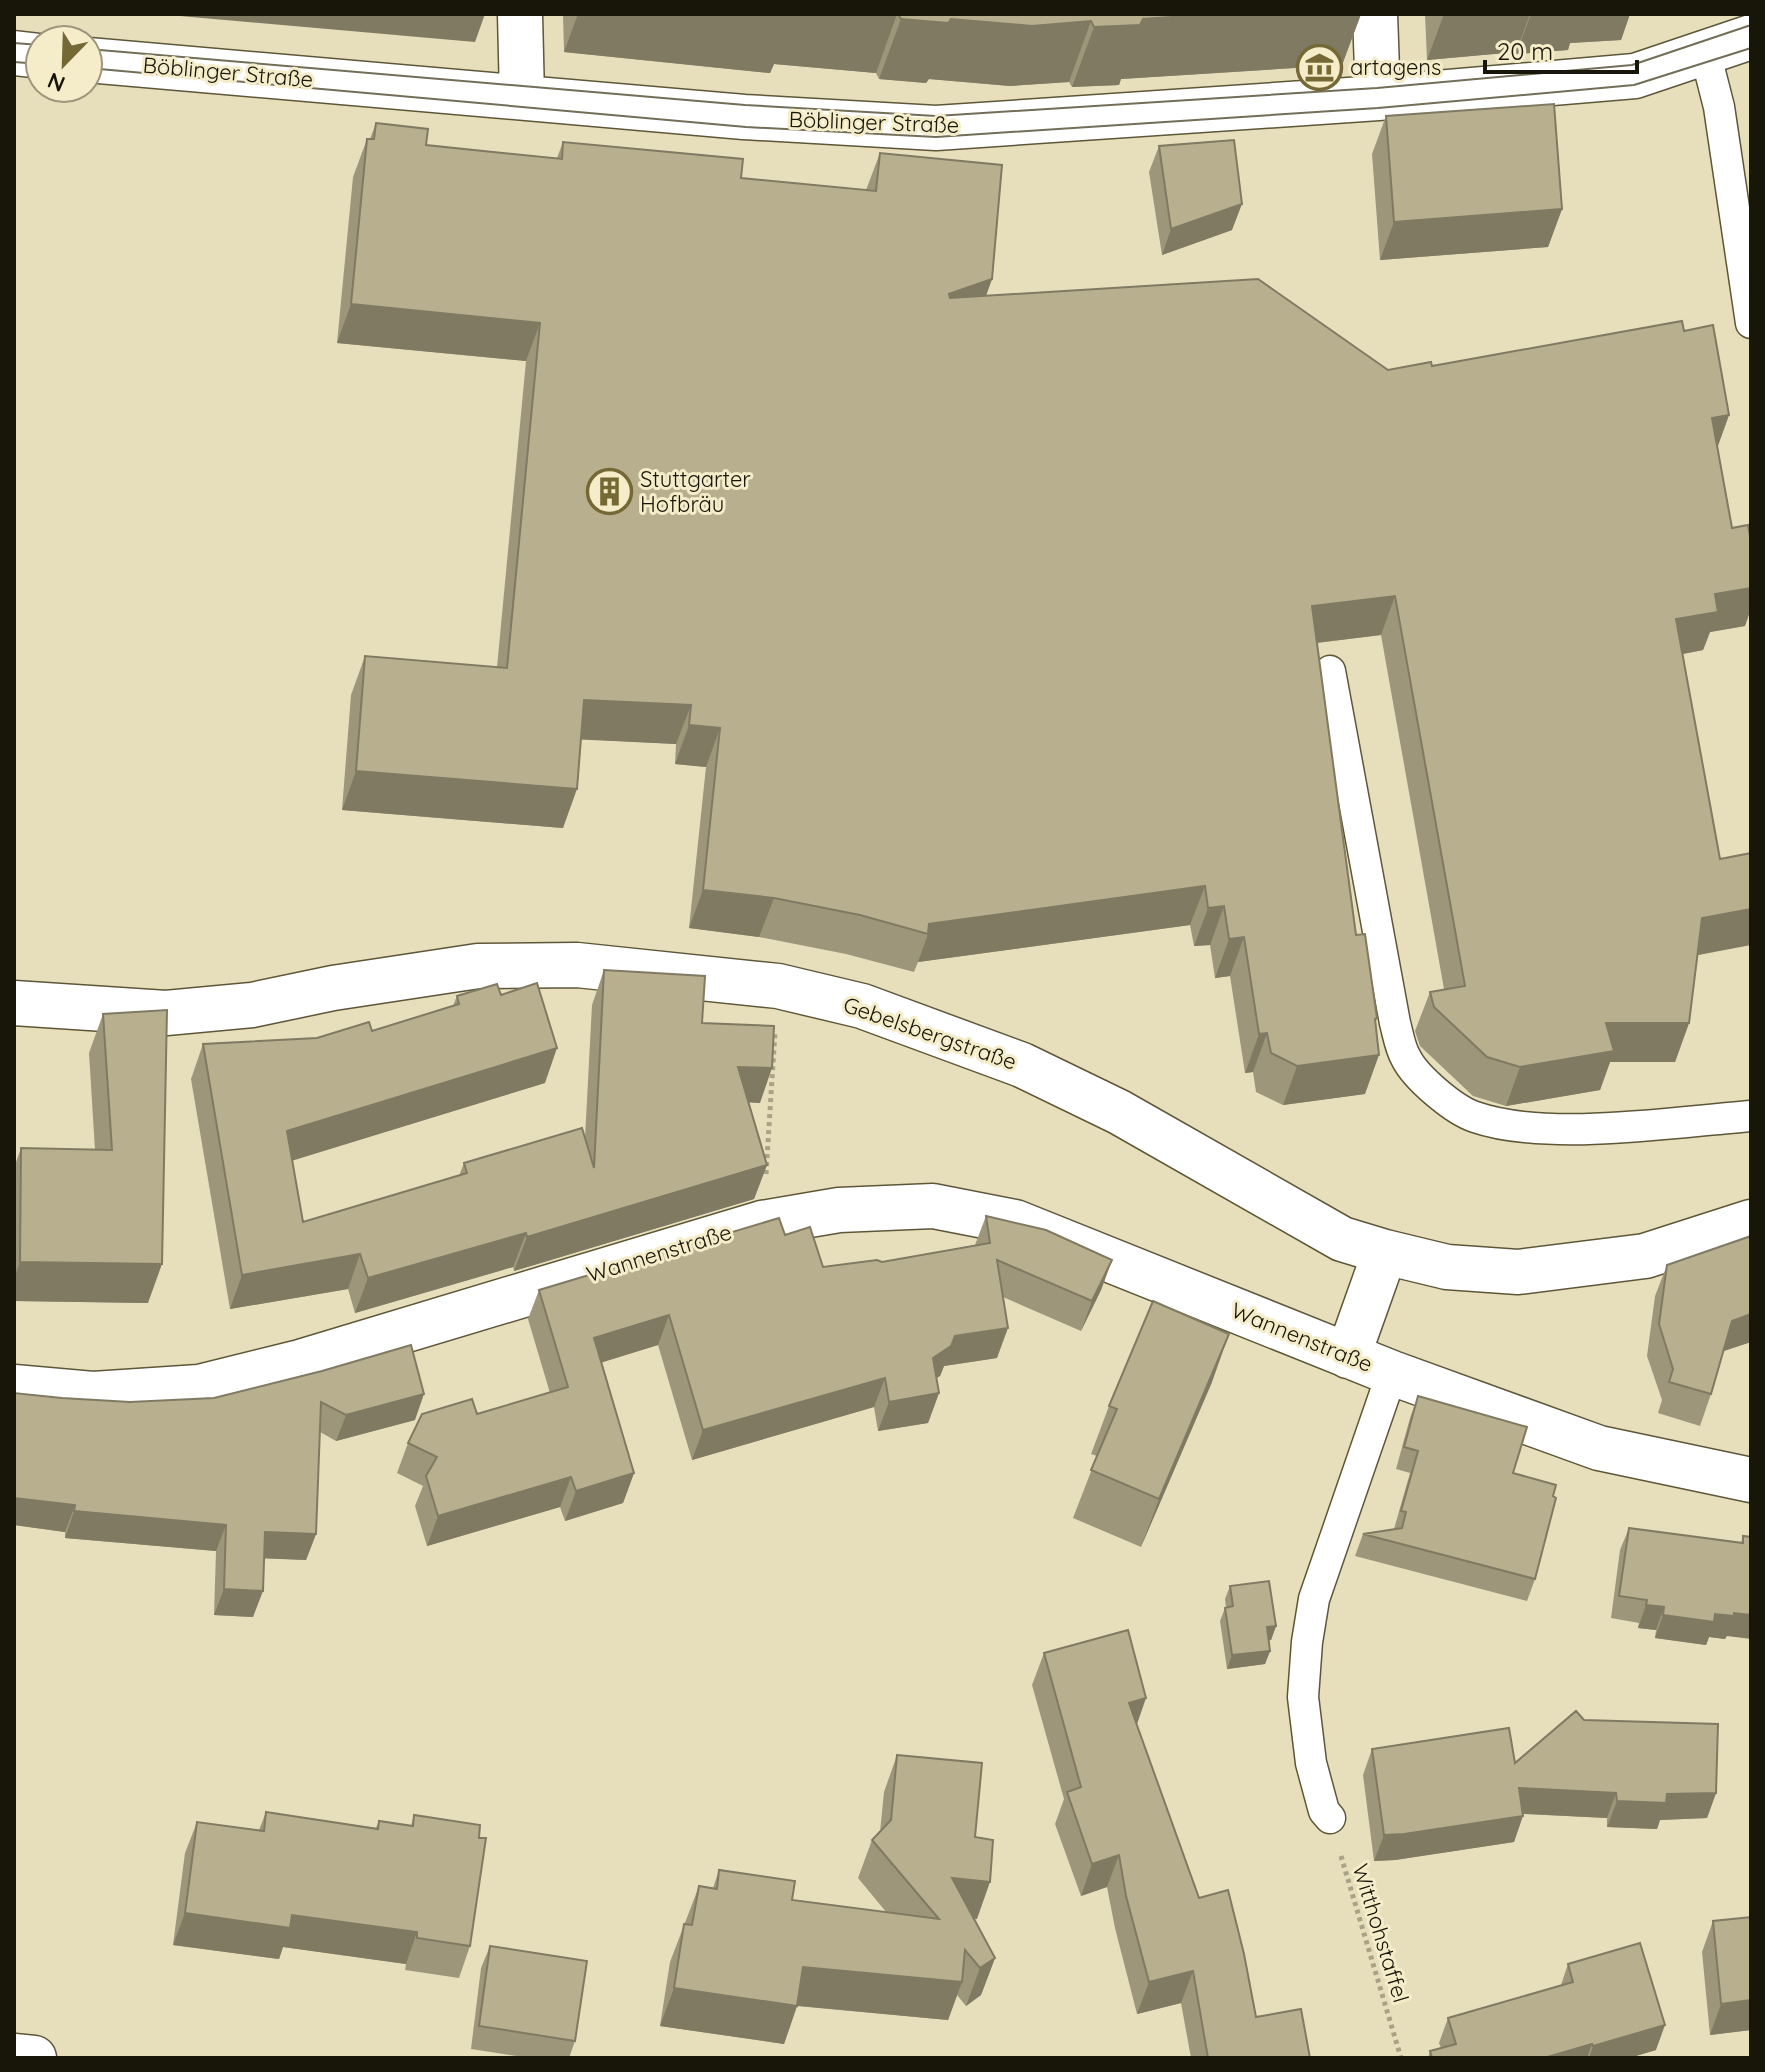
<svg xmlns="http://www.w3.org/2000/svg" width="1765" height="2072" viewBox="0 0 1765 2072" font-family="Quicksand,sans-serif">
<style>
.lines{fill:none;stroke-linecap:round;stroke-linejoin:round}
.lane-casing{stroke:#5e5638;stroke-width:33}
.street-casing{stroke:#5e5638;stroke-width:47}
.path{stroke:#a9a286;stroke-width:5;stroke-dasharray:4 4;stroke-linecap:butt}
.lane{stroke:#fff;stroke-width:30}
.street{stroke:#fff;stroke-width:44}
.tram{stroke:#736e58;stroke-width:2}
.wall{fill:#9d967a}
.shaded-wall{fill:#807a63}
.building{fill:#b7af8e;stroke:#807a63;stroke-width:2}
.labels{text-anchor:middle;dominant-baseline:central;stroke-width:6;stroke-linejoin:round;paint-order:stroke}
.poi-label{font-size:22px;fill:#181509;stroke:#f5ecc9;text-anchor:start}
.street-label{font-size:22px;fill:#181509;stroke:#f5ecc9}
</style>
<rect width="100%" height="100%" fill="#e7dfbc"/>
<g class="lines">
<defs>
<path id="lane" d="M1705 52 1719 107 1751 323
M1330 671 1395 1023C1398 1034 1400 1048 1406 1058 1416 1078 1454 1110 1475 1117 1547 1142 1674 1122 1751 1116
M1330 1818 1324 1811 1311 1763 1303 1697 1307 1642 1314 1599 1392 1373"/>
<path id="street" d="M520 14 522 97
M1375 14 1378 98
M14 53 40 56
M88 60 744 117 936 128 1378 98 1635 76 1751 37
M14 1003 166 1013 252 1005 333 988 478 966 577 965 778 986 862 1006 1022 1065 1119 1112 1342 1239 1385 1252 1447 1267 1518 1272 1645 1256 1751 1222
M1348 1356 1385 1252
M14 1387 93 1394 199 1387 300 1362 762 1223 839 1210 933 1206 1015 1222 1392 1373 1599 1448 1751 1480
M14 2056 34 2058"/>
</defs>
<use href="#lane" class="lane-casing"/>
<use href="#street" class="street-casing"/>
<path class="path" d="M766 1174 775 1032
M1341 1856 1401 2058"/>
<use href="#lane" class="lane"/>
<use href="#street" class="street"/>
<path class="tram" d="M14 43 40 45
M88 49 745 105 936 116 1377 88 1632 65 1751 25
M14 62 40 64
M88 68 746 127 936 137 1378 108 1634 85 1751 48"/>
</g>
<path class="wall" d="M563 14H1361L1342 65 1121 79 1119 85 1072 87 1069 82 1010 86 929 79 926 83 879 79 876 73 774 64 770 73 564 52Z
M1425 14H1630L1621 40 1570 43 1568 50 1516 54V52L1427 60Z
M1386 116 1562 209 1548 247 1380 260 1372 154Z
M376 123 426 145 557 158 563 142 741 178 866 190 880 153 992 279 986 295 1388 370 1432 366 1684 331 1729 415 1717 448 1745 626 1710 632 1703 650 1683 654 1698 955 1689 1023 1675 1062H1610L1600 1090 1506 1106 1473 1096 1420 1046 1415 1031 1430 992 1444 989 1381 635 1317 643 1356 935 1375 1024 1365 1094 1283 1105 1256 1092 1253 1072 1245 1073 1230 976 1215 978 1210 945 1194 946 1190 925 918 962 914 972 846 954 759 937 689 928 706 767 675 764 676 744 581 739 563 828 342 810 351 695 365 656 497 667 526 361 337 343 353 177 367 139H370Z
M1159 146 1232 230 1162 255 1149 172Z
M604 970 702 1023 760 1103 749 1102 767 1165 754 1199 514 1271 513 1267 355 1313 348 1289 230 1309 191 1079 203 1044 317 1038 372 1031 453 1006 457 996 501 995 545 1083 292 1160 303 1222 459 1176 464 1163 585 1138 592 1005Z
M103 1014 148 1303 14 1301V1168L21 1148 95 1150 89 1053Z
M986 1216 1112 1260 1101 1290 1081 1331 1003 1297 997 1358 944 1366 940 1376 936 1378 939 1393 928 1423 878 1431 874 1407 692 1460 658 1345 602 1362 634 1473 623 1503 565 1521 560 1507 427 1546 415 1506 423 1486 397 1473 408 1443 550 1393 528 1319 539 1290 785 1235 823 1267 882 1262 975 1245Z
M1751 1236V1342L1723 1351 1711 1394 1700 1426 1658 1413 1662 1400 1647 1356 1655 1296 1667 1265Z
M322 1371 415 1420 336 1441 320 1432 316 1534 306 1560 264 1558 253 1617 214 1615 216 1551 65 1538V1532L14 1525V1393L62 1398 130 1402 214 1398Z
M1212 1382 1141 1547 1073 1518 1097 1456 1091 1454 1109 1406Z
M1418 1396 1513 1473 1535 1579 1527 1601 1355 1556 1363 1534 1394 1529 1410 1473 1396 1469 1410 1418Z
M1629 1528 1741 1543 1743 1536 1751 1537 1725 1639 1709 1637 1706 1645 1655 1638 1656 1630 1638 1628 1639 1623 1611 1618 1620 1550Z
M1230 1586 1276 1626 1271 1640H1268L1270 1651 1265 1664 1227 1669 1220 1621 1225 1608H1226L1225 1599Z
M1044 1653 1137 1725 1199 1898 1256 2017 1310 2058H1191L1181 2003 1137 2014 1115 1928 1107 1887 1081 1896 1055 1824 1064 1799 1032 1685Z
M1584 1720 1716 1793 1707 1818 1660 1820 1657 1829 1607 1827V1818L1523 1814 1514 1842 1395 1860 1374 1861 1363 1775 1372 1749 1515 1763Z
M897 1755 975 1837 977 1919H974L995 1958 981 1995 966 2006 957 1995 948 2020 797 2006 784 2044 660 2026 670 1962 699 1886 713 1888 719 1870 792 1900 887 1913 858 1878 872 1840 880 1832 884 1792Z
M266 1812 376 1828 379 1821 411 1826 414 1815 479 1838 470 1946 459 1978 405 1970 406 1964 283 1947 279 1959 173 1945 185 1853 197 1822 259 1830Z
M1751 1917V2030L1710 2035 1702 1952 1713 1921Z
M490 1946 575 2041 569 2058H530L471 2049 481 1968Z
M1568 1964 1656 2050 1629 2058H1428L1430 2051 1441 2048 1439 2043 1448 2018 1561 1985Z"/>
<path class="shaded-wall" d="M157 14H485L475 42Z
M578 14H897L876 73 774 64 770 73 564 52Z
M1216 14H1361L1342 65 1121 79 1119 85 1072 87 1094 27 1143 19Z
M1444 14H1530L1516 52 1427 60Z
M1531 14H1630L1621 40 1570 43 1568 50 1516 54Z
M901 19H951L1091 21 1069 82 1010 86 929 79 926 83 879 79Z
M1242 204 1232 230 1162 255 1171 229Z
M1562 209 1548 247 1380 260 1394 222Z
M992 279 978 318 935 333 949 294Z
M351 304 540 323 526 361 337 343Z
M1729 415 1715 454 1712 418Z
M1751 588V609L1745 626 1710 632 1703 650 1662 658 1676 619 1715 594Z
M1395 596 1381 635 1298 645 1312 606Z
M584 700 691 705 676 744 570 739Z
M689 725 720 728 706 767 675 764Z
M356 771 577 789 563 828 342 810Z
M1205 886 1190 925 918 962 928 934 929 924Z
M703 890 774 898 759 937 689 928Z
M1224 906 1210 945 1194 946 1208 908Z
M1751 909V945L1688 957 1702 918Z
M1244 937 1230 976 1215 978 1229 939Z
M1377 1018 1363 1057 1379 1055 1365 1094 1283 1105 1297 1066Z
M1606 1023H1689L1675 1062H1610L1600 1090 1506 1106 1520 1067Z
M1267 1033 1253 1072 1245 1073 1259 1034Z
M557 1048 545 1083 275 1166 287 1131Z
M738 1067 772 1068 760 1103 725 1101Z
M767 1165 754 1199 514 1271 527 1237Z
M526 1233 513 1267 355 1313 368 1278Z
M360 1254 348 1289 230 1309 242 1275Z
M1112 1260 1101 1290 1081 1331 1092 1301Z
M20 1262 162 1264 148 1303 14 1301V1278Z
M1751 1314V1342L1721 1352 1732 1321Z
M669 1315 658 1345 584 1368 594 1338Z
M1008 1328 997 1358 944 1366 940 1376 922 1387 933 1358 955 1336Z
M1229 1334 1212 1382 1141 1547 1159 1499Z
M885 1378 874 1407 692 1460 703 1430Z
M939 1393 928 1423 878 1431 889 1402Z
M424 1394 415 1420 336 1441 346 1415Z
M634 1473 623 1503 565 1521 576 1491Z
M571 1477 560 1507 427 1546 438 1516Z
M14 1498 75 1505 65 1532 14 1525Z
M74 1511 226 1525 216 1551 65 1538Z
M265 1532 316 1534 306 1560 255 1558Z
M224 1589 263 1591 253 1617 214 1615Z
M1646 1605 1664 1607 1656 1630 1638 1628Z
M1734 1613 1751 1615V1639L1727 1636 1725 1639 1709 1637 1706 1645 1655 1638 1663 1615Z
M1276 1626 1271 1640 1262 1641 1267 1627Z
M1270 1651 1265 1664 1227 1669 1232 1655Z
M1146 1698 1135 1730 1129 1703Z
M1519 1788 1616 1793 1607 1818 1510 1813Z
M1716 1793 1707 1818 1660 1820 1657 1829 1607 1827 1617 1801 1667 1794Z
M1523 1816 1514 1842 1395 1860 1374 1861 1384 1835Z
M1119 1855 1107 1887 1081 1896 1092 1864Z
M952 1878 990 1882 977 1919 938 1915Z
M185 1913 292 1915 417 1932 406 1964 283 1947 279 1959 173 1945Z
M995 1958 981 1995 966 2006 980 1968Z
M803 1967 962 1982 948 2020 789 2005Z
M1193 1971 1181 2003 1137 2014 1149 1982Z
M674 1988 797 2006 784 2044 660 2026Z
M1751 2000V2030L1710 2035 1721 2004Z
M1665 2025 1656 2050 1629 2058H1589L1593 2046Z
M1592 2044 1587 2058H1544Z"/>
<path class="building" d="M898 14H1216L1143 19 1140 25 1094 27 1091 21 1032 26 951 19 948 23 901 19Z
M1554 104 1562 209 1394 222 1386 116Z
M376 123 428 129 426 145 562 159 563 142 743 159 741 178 876 191 880 153 1002 165 992 279 949 294 950 298 1258 279 1388 370 1431 362 1432 366 1682 321 1684 331 1713 325 1729 415 1712 418 1732 528 1748 525 1751 541V588L1715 594 1718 612 1676 619 1720 859 1751 853V909L1702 918 1689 1023H1606L1614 1051 1520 1067 1487 1057 1434 1007 1430 992 1465 986 1395 596 1312 606 1356 935 1365 934 1377 1018 1375 1019 1379 1055 1297 1066 1271 1053 1267 1033 1259 1034 1244 937 1229 939 1224 906 1208 908 1205 886 929 924 928 934 860 915 774 898 703 890 720 728 689 725 691 705 584 700 577 789 356 771 365 656 507 668 540 323 351 304 367 139H374Z
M1234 140 1242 204 1171 229 1159 146Z
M604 970 705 976 702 1023 774 1026 772 1068 738 1067 767 1165 527 1237 526 1233 368 1278 360 1254 242 1275 203 1044 317 1038 369 1022 372 1031 459 1004 457 996 497 984 501 995 537 983 557 1048 287 1131 303 1222 467 1173 464 1163 582 1128 594 1168Z
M167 1010 162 1264 20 1262 21 1148 112 1150 103 1014Z
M986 1216 1046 1230 1112 1260 1092 1301 997 1260 1008 1328 955 1336 951 1346 933 1358 939 1393 889 1402 885 1378 703 1430 669 1315 594 1338 634 1473 576 1491 571 1477 438 1516 426 1476 437 1457 408 1443 422 1414 472 1399 477 1414 568 1387 539 1290 779 1218 785 1235 810 1227 823 1267 877 1260 882 1262 990 1243Z
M1751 1236V1314L1732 1321 1711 1394 1669 1382 1673 1369 1659 1324 1667 1265Z
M1153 1301 1229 1334 1159 1499 1091 1470 1117 1409 1109 1406Z
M411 1345 424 1394 346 1415 321 1402 316 1534 265 1532 263 1591 224 1589 226 1525 74 1511 75 1505 14 1498V1393L62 1398 130 1402 214 1398 322 1371Z
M1418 1396 1527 1427 1513 1473 1556 1485 1553 1496 1556 1498 1535 1579 1363 1534 1402 1528 1406 1512 1401 1511 1418 1451 1404 1447Z
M1629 1528 1743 1543V1536L1751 1537V1615L1734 1613V1616L1715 1614 1714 1622 1663 1615 1664 1607 1646 1605 1647 1600 1619 1596Z
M1269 1581 1276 1626 1267 1627 1270 1651 1232 1655 1225 1608 1233 1606 1230 1586Z
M1128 1630 1146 1698 1129 1703 1199 1898 1228 1890 1244 1954 1256 2017 1301 2009 1310 2058H1208L1193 1971 1149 1982 1126 1896 1119 1855 1092 1864 1067 1792 1081 1787 1044 1653Z
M1576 1711 1584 1720 1718 1724 1716 1793 1667 1794 1666 1803 1617 1801 1616 1793 1519 1788 1523 1816 1404 1834 1384 1835 1372 1749 1509 1728 1515 1763Z
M897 1755 982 1763 975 1837 993 1840 990 1882 952 1878 995 1958 980 1968 965 1950 962 1982 803 1967 797 2006 674 1988 684 1924 692 1925 699 1886 717 1889 719 1870 795 1881 792 1900 939 1919 872 1840 891 1820Z
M266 1812 378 1829 379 1821 413 1826 414 1815 480 1825 479 1838H486L470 1946 417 1938V1932L292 1915 290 1928 185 1913 197 1822 264 1831Z
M1751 1917V2000L1721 2004 1713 1921Z
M1640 1943 1665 2025 1593 2046 1592 2044 1544 2058H1432L1430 2051 1456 2044 1448 2018 1573 1982 1568 1964Z
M490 1946 587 1961 575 2041 479 2026Z"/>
<defs>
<symbol id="museum-ring" viewBox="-11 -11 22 22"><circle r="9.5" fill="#f5ecc9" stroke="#746835" stroke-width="1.5"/><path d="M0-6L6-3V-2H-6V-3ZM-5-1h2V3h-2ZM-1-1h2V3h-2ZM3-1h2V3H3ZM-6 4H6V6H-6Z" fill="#746835"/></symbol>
<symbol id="building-ring" viewBox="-11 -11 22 22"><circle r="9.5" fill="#f5ecc9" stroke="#746835" stroke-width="1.5"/><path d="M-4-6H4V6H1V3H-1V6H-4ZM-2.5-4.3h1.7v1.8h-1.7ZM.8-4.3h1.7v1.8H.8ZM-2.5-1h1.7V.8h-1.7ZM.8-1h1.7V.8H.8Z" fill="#746835"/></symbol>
</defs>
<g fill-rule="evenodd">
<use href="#museum-ring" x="1294" y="42" width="51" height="51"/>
<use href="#building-ring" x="584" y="466" width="51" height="51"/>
</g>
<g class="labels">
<g class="poi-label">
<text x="1350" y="67">artagens</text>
<text x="640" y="479">Stuttgarter<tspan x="640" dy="25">Hofbräu</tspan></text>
</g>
<g class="street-label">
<text transform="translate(228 72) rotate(5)">Böblinger Straße</text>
<text transform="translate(874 122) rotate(2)">Böblinger Straße</text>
<text transform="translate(930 1033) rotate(19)">Gebelsbergstraße</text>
<text transform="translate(659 1253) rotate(-17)">Wannenstraße</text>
<text transform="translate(1302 1337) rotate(22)">Wannenstraße</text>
<text transform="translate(1381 1933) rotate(73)">Witthohstaffel</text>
</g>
</g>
<rect width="1765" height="2072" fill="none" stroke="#181509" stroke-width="32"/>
<g transform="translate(64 64) rotate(203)"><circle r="38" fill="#f5ecc9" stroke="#9d967c" stroke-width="2"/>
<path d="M0-6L14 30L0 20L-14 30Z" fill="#746835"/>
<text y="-12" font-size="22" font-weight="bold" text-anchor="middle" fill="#181509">N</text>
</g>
<path d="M1485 60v12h152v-12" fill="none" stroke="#181509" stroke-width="4"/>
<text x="1497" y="60" font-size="24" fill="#181509" stroke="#f5ecc9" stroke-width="6" paint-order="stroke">20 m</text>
</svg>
